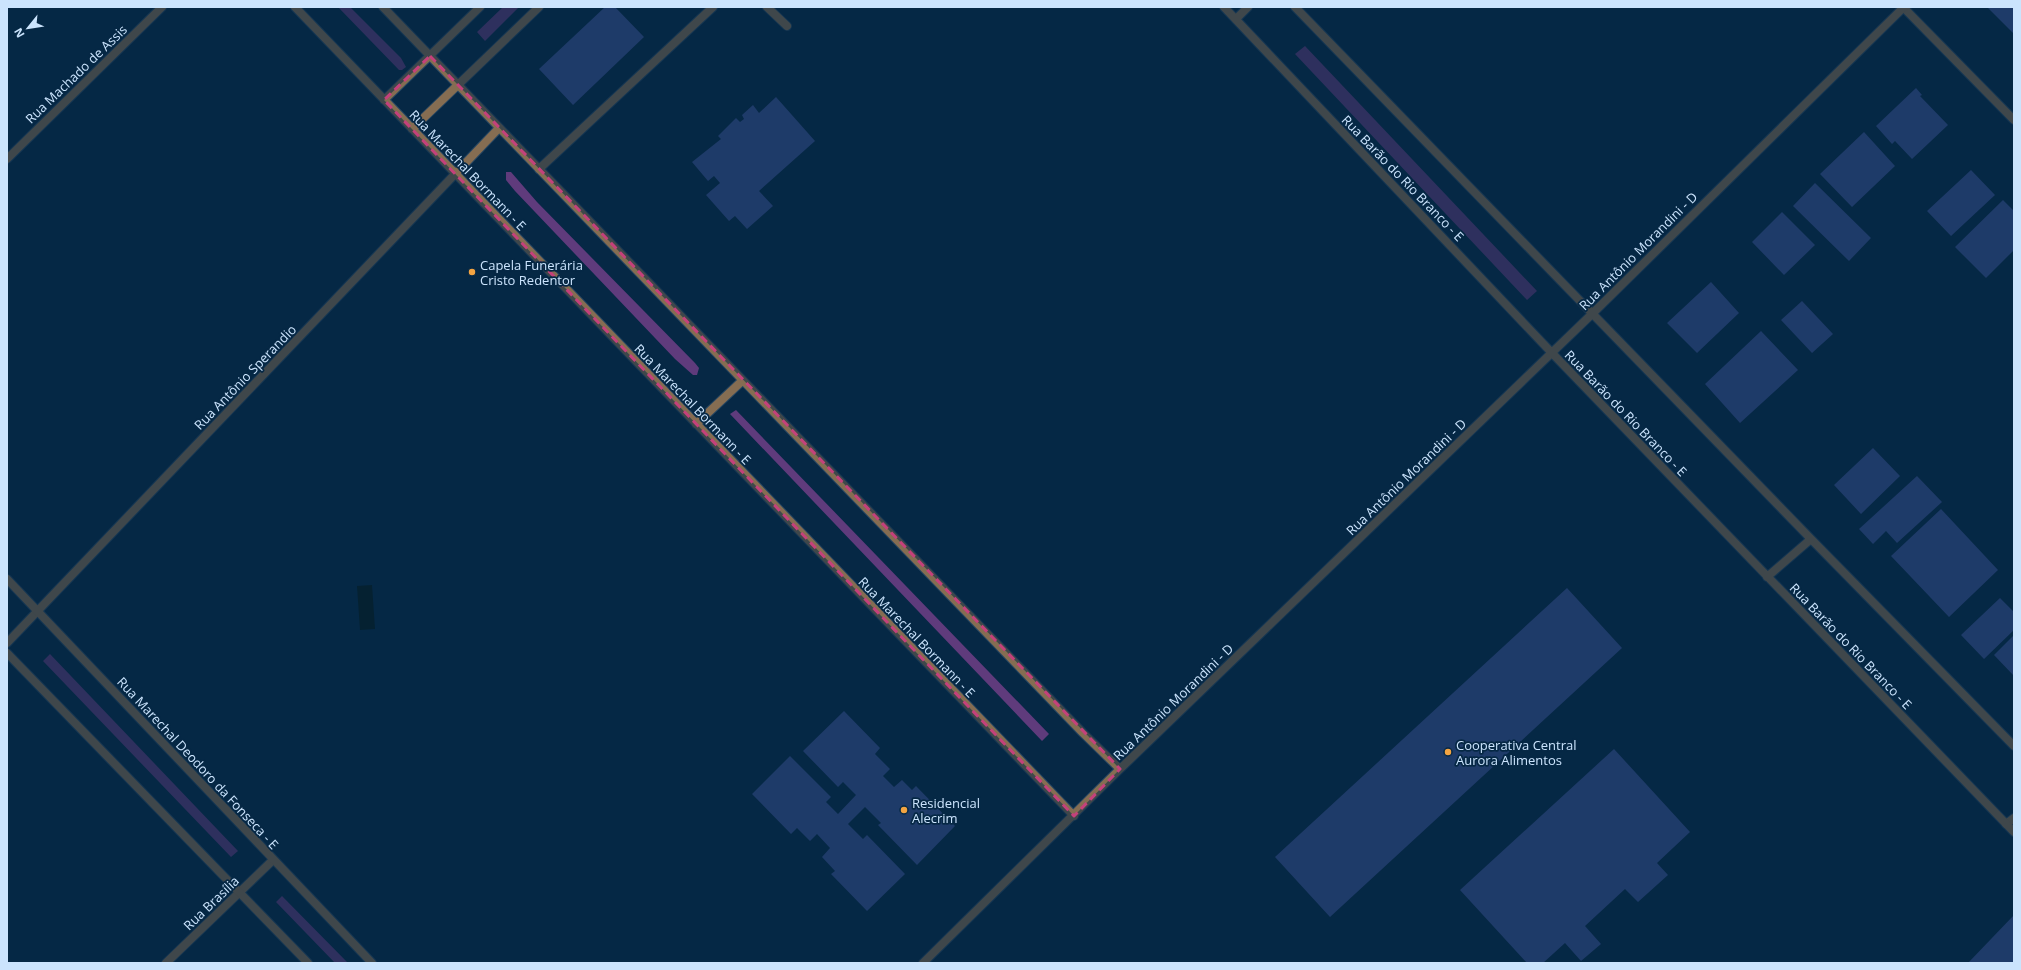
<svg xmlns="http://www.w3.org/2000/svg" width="2021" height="970" viewBox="0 0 2021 970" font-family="'Open Sans',sans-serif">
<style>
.green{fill:#5f3b7c}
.water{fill:#051a19}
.building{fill:#3d5294}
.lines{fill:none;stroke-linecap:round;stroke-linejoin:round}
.minor-casing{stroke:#264662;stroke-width:10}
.tertiary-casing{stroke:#264662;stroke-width:10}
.minor{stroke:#856d52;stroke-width:8}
.tertiary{stroke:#856d52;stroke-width:8}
.marked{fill:none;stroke:#c4417b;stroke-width:3;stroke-dasharray:8 5;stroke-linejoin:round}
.poi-dot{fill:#f3a442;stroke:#062845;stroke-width:1.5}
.labels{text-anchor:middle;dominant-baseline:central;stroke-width:3.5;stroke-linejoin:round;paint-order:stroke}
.street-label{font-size:13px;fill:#cbe4fd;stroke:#062845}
.poi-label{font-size:13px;fill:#cbe4fd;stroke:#062845;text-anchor:start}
</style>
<rect width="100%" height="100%" fill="#062845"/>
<path class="green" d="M338 7H350L401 58 406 67 402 70H399Z
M503 7H519L485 41 477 32Z
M1305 46 1537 291 1527 300 1295 54Z
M506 172H511L537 202 695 363 699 368 697 375H693L675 359 515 191 506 180Z
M736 410 1049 734 1042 741 730 414Z
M50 654 238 851 231 857 43 661Z
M282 896 348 963H335L276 902Z"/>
<path class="water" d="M372 585 375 629 360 630 357 586Z"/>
<path class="building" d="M605 7H615L644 37 573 105 539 69Z
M1989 7H2014V34L1988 8Z
M1916 88 1922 95 1920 96 1948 125 1912 159 1895 141 1892 144 1876 126Z
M776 97 815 141 759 191 773 206 747 229 735 216 729 221 706 195 720 183 714 176 708 181 692 162 721 139 718 136 736 118 740 122 744 119 742 115 753 105 759 113Z
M1864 132 1895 166 1852 207 1820 174Z
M1971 170 1995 195 1951 236 1927 211Z
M1815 183 1871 238 1849 261 1793 206Z
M2003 200 2014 211V250L1986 278 1955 247Z
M1782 212 1815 245 1784 275 1752 242Z
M1711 282 1739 313 1697 353 1667 323Z
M1802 301 1833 334 1812 353 1781 320Z
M1761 331 1798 370 1740 423 1705 384Z
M1873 448 1900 476 1861 514 1834 485Z
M1917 476 1942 502 1897 543 1886 531 1873 544 1859 529Z
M1941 509 1998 570 1949 617 1891 556Z
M1567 588 1622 648 1330 917 1275 857Z
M2000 598 2014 612V630L1984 659 1961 635Z
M2014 635V676L1994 655Z
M844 711 880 748 875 754 890 769 883 776 894 787 902 780 912 790 916 786 955 826 917 865 878 825 881 823 865 807 848 824 863 839 867 835 905 874 867 911 831 874 835 871 822 857 830 848 817 834 810 841 797 828 791 834 752 794 790 756 831 797 826 802 838 814 856 795 843 782 838 787 803 751Z
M1614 749 1690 832 1657 863 1668 875 1638 902 1625 889 1585 926 1601 944 1581 961 1565 943 1543 963H1527L1460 890Z
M2014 915V963H1968Z"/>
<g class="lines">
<defs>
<path id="minor" d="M767 7 787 26
M1903 7 2014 120
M7 159 162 7
M539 169 713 7
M7 643 499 128
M2006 824 2014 818
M166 963 273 860"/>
<path id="tertiary" d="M295 7 1074 816
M383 7 1083 733 1120 769
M1224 7 1552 353 2014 832
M1295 7 1811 539 2014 746
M1236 19 1248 7
M384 100 480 7
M412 129 539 7
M696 424 742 381
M1767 577 1811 539
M7 579 372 963
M7 653 308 963
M923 963 1120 769 1592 314 1904 7"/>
</defs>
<use href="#minor" class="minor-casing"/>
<use href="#tertiary" class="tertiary-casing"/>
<use href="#minor" class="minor"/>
<use href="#tertiary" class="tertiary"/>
</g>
<path d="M0 0H2021V970H0ZM430 56 1120 769 1074 816 384 100Z" fill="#062845" fill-opacity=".55" fill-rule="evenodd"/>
<path class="marked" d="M430 56 1120 769 1074 816 384 100Z"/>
<g class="poi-dot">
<circle cx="472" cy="272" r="4"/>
<circle cx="1448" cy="752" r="4"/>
<circle cx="904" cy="810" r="4"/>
</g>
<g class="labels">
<g class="street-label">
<text transform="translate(76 74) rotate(-44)">Rua Machado de Assis</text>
<text transform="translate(468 170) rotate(46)">Rua Marechal Bormann - E</text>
<text transform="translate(1403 178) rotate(46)">Rua Barão do Rio Branco - E</text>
<text transform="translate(1638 251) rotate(-45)">Rua Antônio Morandini - D</text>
<text transform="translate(245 377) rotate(-46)">Rua Antônio Sperandio</text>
<text transform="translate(693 404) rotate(46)">Rua Marechal Bormann - E</text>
<text transform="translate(1626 413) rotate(46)">Rua Barão do Rio Branco - E</text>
<text transform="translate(1406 477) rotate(-44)">Rua Antônio Morandini - D</text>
<text transform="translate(917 637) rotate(46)">Rua Marechal Bormann - E</text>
<text transform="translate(1851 646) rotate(46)">Rua Barão do Rio Branco - E</text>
<text transform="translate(1173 702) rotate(-44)">Rua Antônio Morandini - D</text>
<text transform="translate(198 763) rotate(47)">Rua Marechal Deodoro da Fonseca - E</text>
<text transform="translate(211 903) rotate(-44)">Rua Brasília</text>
</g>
<g class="poi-label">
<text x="480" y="265">Capela Funerária<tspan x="480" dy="15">Cristo Redentor</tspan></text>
<text x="1456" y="745">Cooperativa Central<tspan x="1456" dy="15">Aurora Alimentos</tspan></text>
<text x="912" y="803">Residencial<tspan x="912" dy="15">Alecrim</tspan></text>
</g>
</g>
<rect width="2021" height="970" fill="none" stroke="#cbe4fd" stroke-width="16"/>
<g transform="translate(28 28) rotate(240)" stroke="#062845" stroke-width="3" paint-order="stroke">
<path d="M0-3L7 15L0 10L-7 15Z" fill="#cbe4fd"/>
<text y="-6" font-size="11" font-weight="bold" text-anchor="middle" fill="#cbe4fd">N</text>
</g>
</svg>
